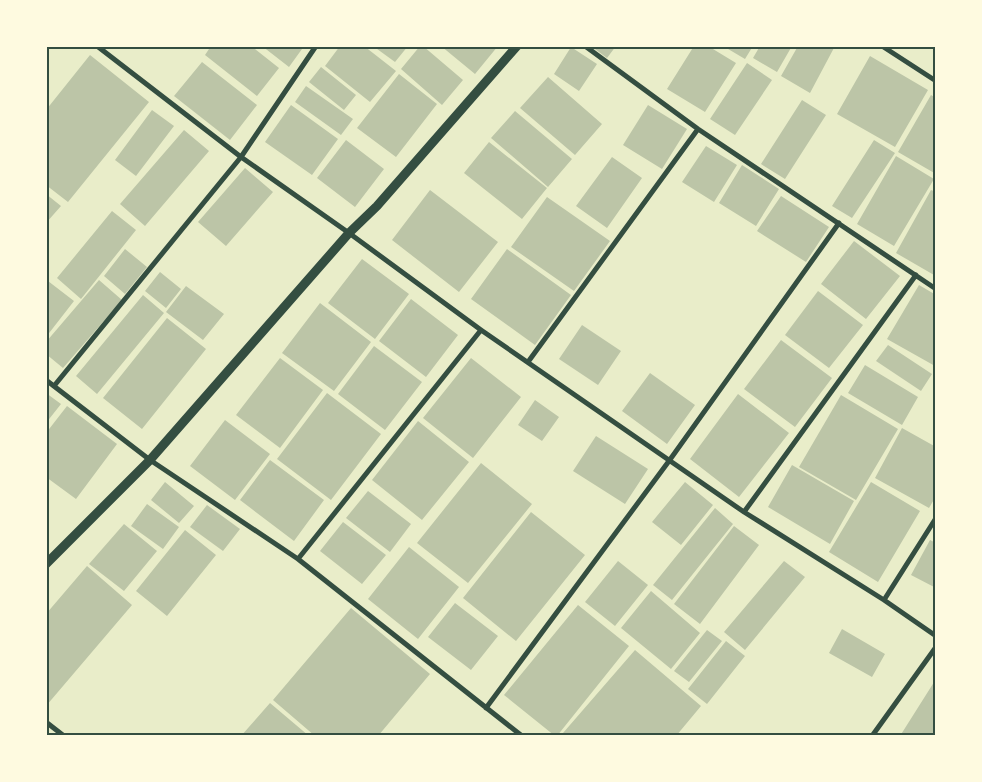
<svg xmlns="http://www.w3.org/2000/svg" width="982" height="782" viewBox="0 0 982 782" font-family="'Space Grotesk',sans-serif">
<style>
.building{fill:#bcc5a7}
.lines{fill:none;stroke-linecap:round;stroke-linejoin:round}
.minor{stroke:#344e41;stroke-width:5}
.tertiary{stroke:#344e41;stroke-width:9}
.neatline{fill:none;stroke:#344e41;stroke-width:2}
</style>
<rect width="100%" height="100%" fill="#e9edc9"/>
<path class="building" d="M211 46H251L279 68 257 96 205 55Z
M262 46H299L302 49 289 67Z
M340 46H364L396 71 370 102 325 66Z
M373 46H408L395 62Z
M420 46H423L463 80 442 105 401 69Z
M441 46H498L475 74Z
M591 46H616L607 58Z
M694 46H708L736 63 705 112 667 89Z
M723 46H753L745 59Z
M760 46H792L777 72 753 58Z
M798 46H835L810 93 781 76Z
M571 47 597 64 579 91 554 74Z
M90 55 149 102 68 202 46 185V110Z
M870 56 928 90 895 147 837 114Z
M202 62 257 105 230 140 174 96Z
M747 63 772 80 735 135 710 119Z
M321 67 356 95 344 110 309 82Z
M399 74 437 104 396 157 357 128Z
M548 77 602 124 575 155 520 108Z
M306 86 353 119 341 135 295 102Z
M931 95 936 98V174L898 152Z
M802 100 826 115 785 179 761 164Z
M291 105 338 139 312 175 265 142Z
M648 105 687 129 662 169 623 145Z
M152 110 174 126 136 176 115 160Z
M515 111 572 159 548 187 491 138Z
M184 130 209 151 145 226 120 204Z
M346 140 384 169 355 207 317 178Z
M874 140 895 153 852 218 832 206Z
M489 142 547 188 522 219 464 173Z
M706 146 737 165 714 202 682 182Z
M896 156 934 179 894 246 857 224Z
M612 157 642 178 607 228 576 206Z
M742 165 779 189 756 226 719 203Z
M245 168 273 192 226 246 198 222Z
M430 190 498 242 459 292 392 240Z
M931 190 936 192V272L934 275 896 253Z
M46 194 61 206 46 223Z
M781 196 829 227 806 262 757 231Z
M547 197 610 241 574 291 511 247Z
M112 211 136 230 81 299 57 278Z
M854 241 900 276 866 319 821 284Z
M125 249 147 267 125 294 104 276Z
M507 249 571 295 535 345 471 299Z
M362 259 409 294 375 339 328 303Z
M160 272 181 289 166 308 145 291Z
M99 280 122 300 63 368 46 354V342Z
M48 281 74 301 46 337V284Z
M919 285 936 295V364L935 366 887 339Z
M186 286 224 314 203 340 166 312Z
M818 291 863 325 829 368 785 335Z
M143 295 164 313 97 394 76 376Z
M411 299 458 335 426 377 379 341Z
M320 303 371 342 334 391 282 353Z
M167 318 206 349 142 429 103 398Z
M582 325 621 351 598 385 559 359Z
M781 340 832 378 795 427 744 389Z
M888 345 932 374 921 391 876 361Z
M374 346 422 382 385 430 338 394Z
M280 358 323 390 280 448 236 415Z
M471 358 521 397 473 458 423 418Z
M865 365 918 397 902 425 848 393Z
M650 373 695 405 667 444 622 411Z
M46 393 61 404 46 423Z
M327 393 381 434 331 500 277 459Z
M738 394 789 433 739 497 690 459Z
M841 395 898 429 856 500 799 467Z
M535 400 559 417 542 441 518 425Z
M67 406 117 444 76 499 46 477V433Z
M225 420 270 454 235 500 190 466Z
M418 421 469 462 422 520 372 480Z
M902 428 936 447V496L929 508 875 478Z
M596 436 648 469 625 504 573 471Z
M270 460 324 500 294 541 240 500Z
M481 463 532 504 468 583 417 543Z
M792 465 854 501 830 544 768 507Z
M165 482 194 506 179 523 151 500Z
M685 482 713 505 681 545 652 522Z
M871 482 920 511 878 582 829 552Z
M368 491 411 524 390 552 346 518Z
M147 504 179 527 163 549 131 526Z
M207 505 240 529 223 551 190 527Z
M715 508 733 524 672 600 653 585Z
M531 512 585 555 516 641 463 598Z
M343 522 386 555 362 584 320 551Z
M124 524 157 551 124 591 89 564Z
M734 526 759 545 700 624 674 604Z
M185 530 216 555 167 616 136 591Z
M930 540 936 543V588L911 575Z
M409 547 459 587 418 639 368 599Z
M618 561 648 585 615 626 585 602Z
M784 561 805 577 745 650 724 632Z
M87 566 132 605 46 706V614Z
M651 591 700 633 671 669 621 628Z
M455 603 498 636 471 670 428 637Z
M578 605 629 646 557 736H555L504 695Z
M351 608 430 674 378 736H315L273 700Z
M842 629 885 654 872 677 829 653Z
M707 630 722 641 689 682 674 671Z
M726 641 745 656 707 704 688 689Z
M635 650 701 706 676 736H566L563 733Z
M936 679V736H900Z
M270 703 309 736H241Z"/>
<g class="lines">
<path class="minor" d="M97 46 241 157 349 233 481 330 744 512 884 600 936 636
M585 46 698 129 936 289
M882 46 936 81
M528 362 698 129
M46 380 150 460 298 559 522 736
M54 386 241 157 316 46
M744 512 916 275
M298 559 481 330
M884 600 936 518
M486 708 669 461 839 223
M46 722 64 736
M872 736 936 647"/>
<path class="tertiary" d="M46 564 150 460 349 233 377 206 517 46"/>
</g>
<rect width="982" height="782" fill="none" stroke="#fefae0" stroke-width="95"/>
<rect x="48" y="48" width="886" height="686" class="neatline"/>
</svg>
